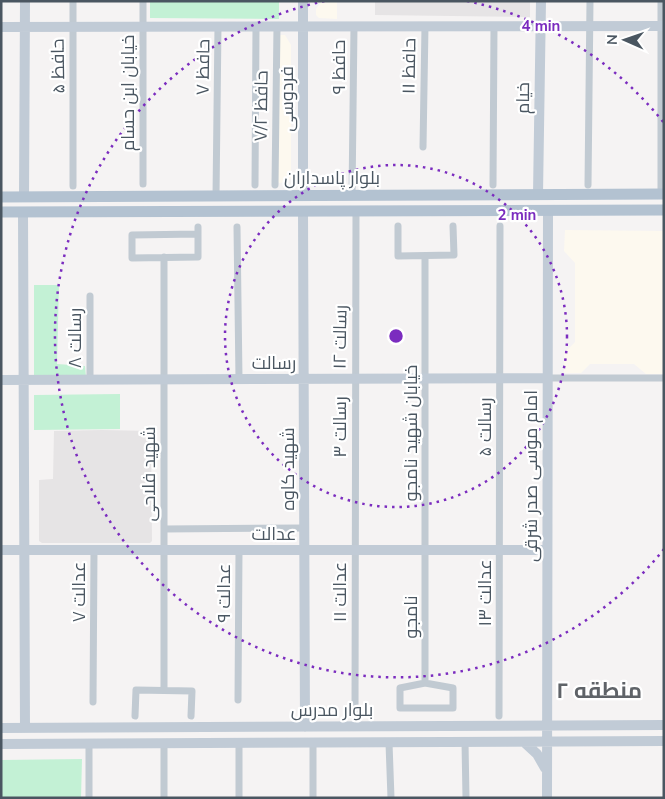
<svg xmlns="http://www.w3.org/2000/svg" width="665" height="799" viewBox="0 0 665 799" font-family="'Nunito Sans',Cairo,sans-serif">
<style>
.commercial{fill:#fdf9ef}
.education{fill:#e6e4e5}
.green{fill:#c3f1d5}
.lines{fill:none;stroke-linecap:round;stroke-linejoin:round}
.street{stroke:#c1cad2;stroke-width:7}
.secondary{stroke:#c1cbd6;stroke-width:10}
.primary{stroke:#b3c2d1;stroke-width:11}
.ring{fill:none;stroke:#7b2cbf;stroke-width:2.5;stroke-dasharray:2.5 5}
.labels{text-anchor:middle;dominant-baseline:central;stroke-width:4.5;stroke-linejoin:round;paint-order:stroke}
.street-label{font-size:18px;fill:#4a5661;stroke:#fff}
.district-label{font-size:22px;font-weight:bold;fill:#5f6368;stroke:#fff}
.centre{fill:#7b2cbf;stroke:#fff;stroke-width:2.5}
.ring-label{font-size:15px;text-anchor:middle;font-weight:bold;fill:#7b2cbf;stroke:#fff;stroke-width:4.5;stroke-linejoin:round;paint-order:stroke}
</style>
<rect width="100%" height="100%" fill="#f5f3f3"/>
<path class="commercial" d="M322 1H337V19L319 18 316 15V9Z
M279 35H285L291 45V178L288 182 279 183 277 180Z
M565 230 664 231V374H646L634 364H590L581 373H564V353L575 342V263L564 251Z"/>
<path class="education" d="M375 1H530V17L375 15Z
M102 430 151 431 152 541 150 543H42L39 541V480L53 479 54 431Z"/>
<path class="green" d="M150 1H279V19L150 18Z
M34 285H59L57 364 85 366 86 377 34 376Z
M120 394V429L34 430V395Z
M82 759 81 798H1V760Z"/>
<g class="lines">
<path class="street" d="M73 1V186
M143 1V184
M423 147 425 26
M255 185 256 26
M275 185 277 26
M493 185 494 26
M588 185 590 1
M661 194V1
M216 196 218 26
M352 196 354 26
M398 226V256L454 255 453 226
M198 227V257L132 258V235L198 234
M237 227 239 379
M547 378H664
M90 379V296
M164 529 304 528
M425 683V256
M425 683 453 688V708H400V688Z
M164 690V257
M238 700 239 550
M93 702 94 550
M135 716 136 690 192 691 191 716
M355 716 356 211
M499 716 500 226
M465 742 466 798
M239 743V798
M313 743V798
M389 743 391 798
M89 744V798
M164 744V798"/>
<path class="secondary" d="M1 27 664 26
M538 194 541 1
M303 196V1
M24 197 25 1
M303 211 305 727
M23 212 25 728
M1 380 547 378
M1 550H547
M1 728 664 725
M524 742 537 754 545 768
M1 744 664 741
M547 798 548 210"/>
<path class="primary" d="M1 197 664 194
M1 212 664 210"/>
</g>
<g class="ring">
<circle cx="396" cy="336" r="171"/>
<path d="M664 549A342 342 0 1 1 325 1M467 1A342 342 0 0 1 664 123"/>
</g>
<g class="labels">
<g class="street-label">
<text transform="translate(58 66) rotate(-91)">حافظ ۵</text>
<text transform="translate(409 66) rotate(-89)">حافظ ۱۱</text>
<text transform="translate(203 67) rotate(-89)">حافظ ۷</text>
<text transform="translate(339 67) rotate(-90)">حافظ ۹</text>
<text transform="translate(128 93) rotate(-90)">خیابان ابن حسام</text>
<text transform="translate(523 98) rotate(-89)">خیام</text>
<text transform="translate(287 99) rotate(-90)">فردوسی</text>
<text transform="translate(261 106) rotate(-89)">حافظ ۷/۲</text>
<text x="332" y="178">بلوار پاسداران</text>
<text transform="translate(340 337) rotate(-89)">رسالت ۱۲</text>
<text transform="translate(75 338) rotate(-90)">رسالت ۸</text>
<text x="274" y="363">رسالت</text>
<text transform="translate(340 427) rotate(-90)">رسالت ۳</text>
<text transform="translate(485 427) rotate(-90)">رسالت ۵</text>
<text transform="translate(411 433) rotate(-90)">خیابان شهید نامجو</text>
<text transform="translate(288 469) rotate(-90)">شهید کاوه</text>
<text transform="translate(149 474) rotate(-90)">شهید فلاحی</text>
<text transform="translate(531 476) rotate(-90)">امام موسی صدر شرقی</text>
<text x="274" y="534">عدالت</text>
<text transform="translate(79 592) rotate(-90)">عدالت ۷</text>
<text transform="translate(340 592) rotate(-90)">عدالت ۱۱</text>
<text transform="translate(224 593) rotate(-90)">عدالت ۹</text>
<text transform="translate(485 593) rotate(-90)">عدالت ۱۳</text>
<text transform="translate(411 617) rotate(-90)">نامجو</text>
<text x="332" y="710">بلوار مدرس</text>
</g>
<g class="district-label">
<text x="599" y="691">منطقه ۲</text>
</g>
</g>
<circle cx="396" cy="336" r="8" class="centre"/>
<g class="ring-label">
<text x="541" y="31">4 min</text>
<text x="517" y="220">2 min</text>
</g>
<rect width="665" height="799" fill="none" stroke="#4a5661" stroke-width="5"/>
<g transform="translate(625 40) rotate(272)" stroke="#ffffff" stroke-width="4" paint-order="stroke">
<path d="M0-4L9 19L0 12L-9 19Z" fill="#4a5661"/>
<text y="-8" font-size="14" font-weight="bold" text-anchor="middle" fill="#4a5661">N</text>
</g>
</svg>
